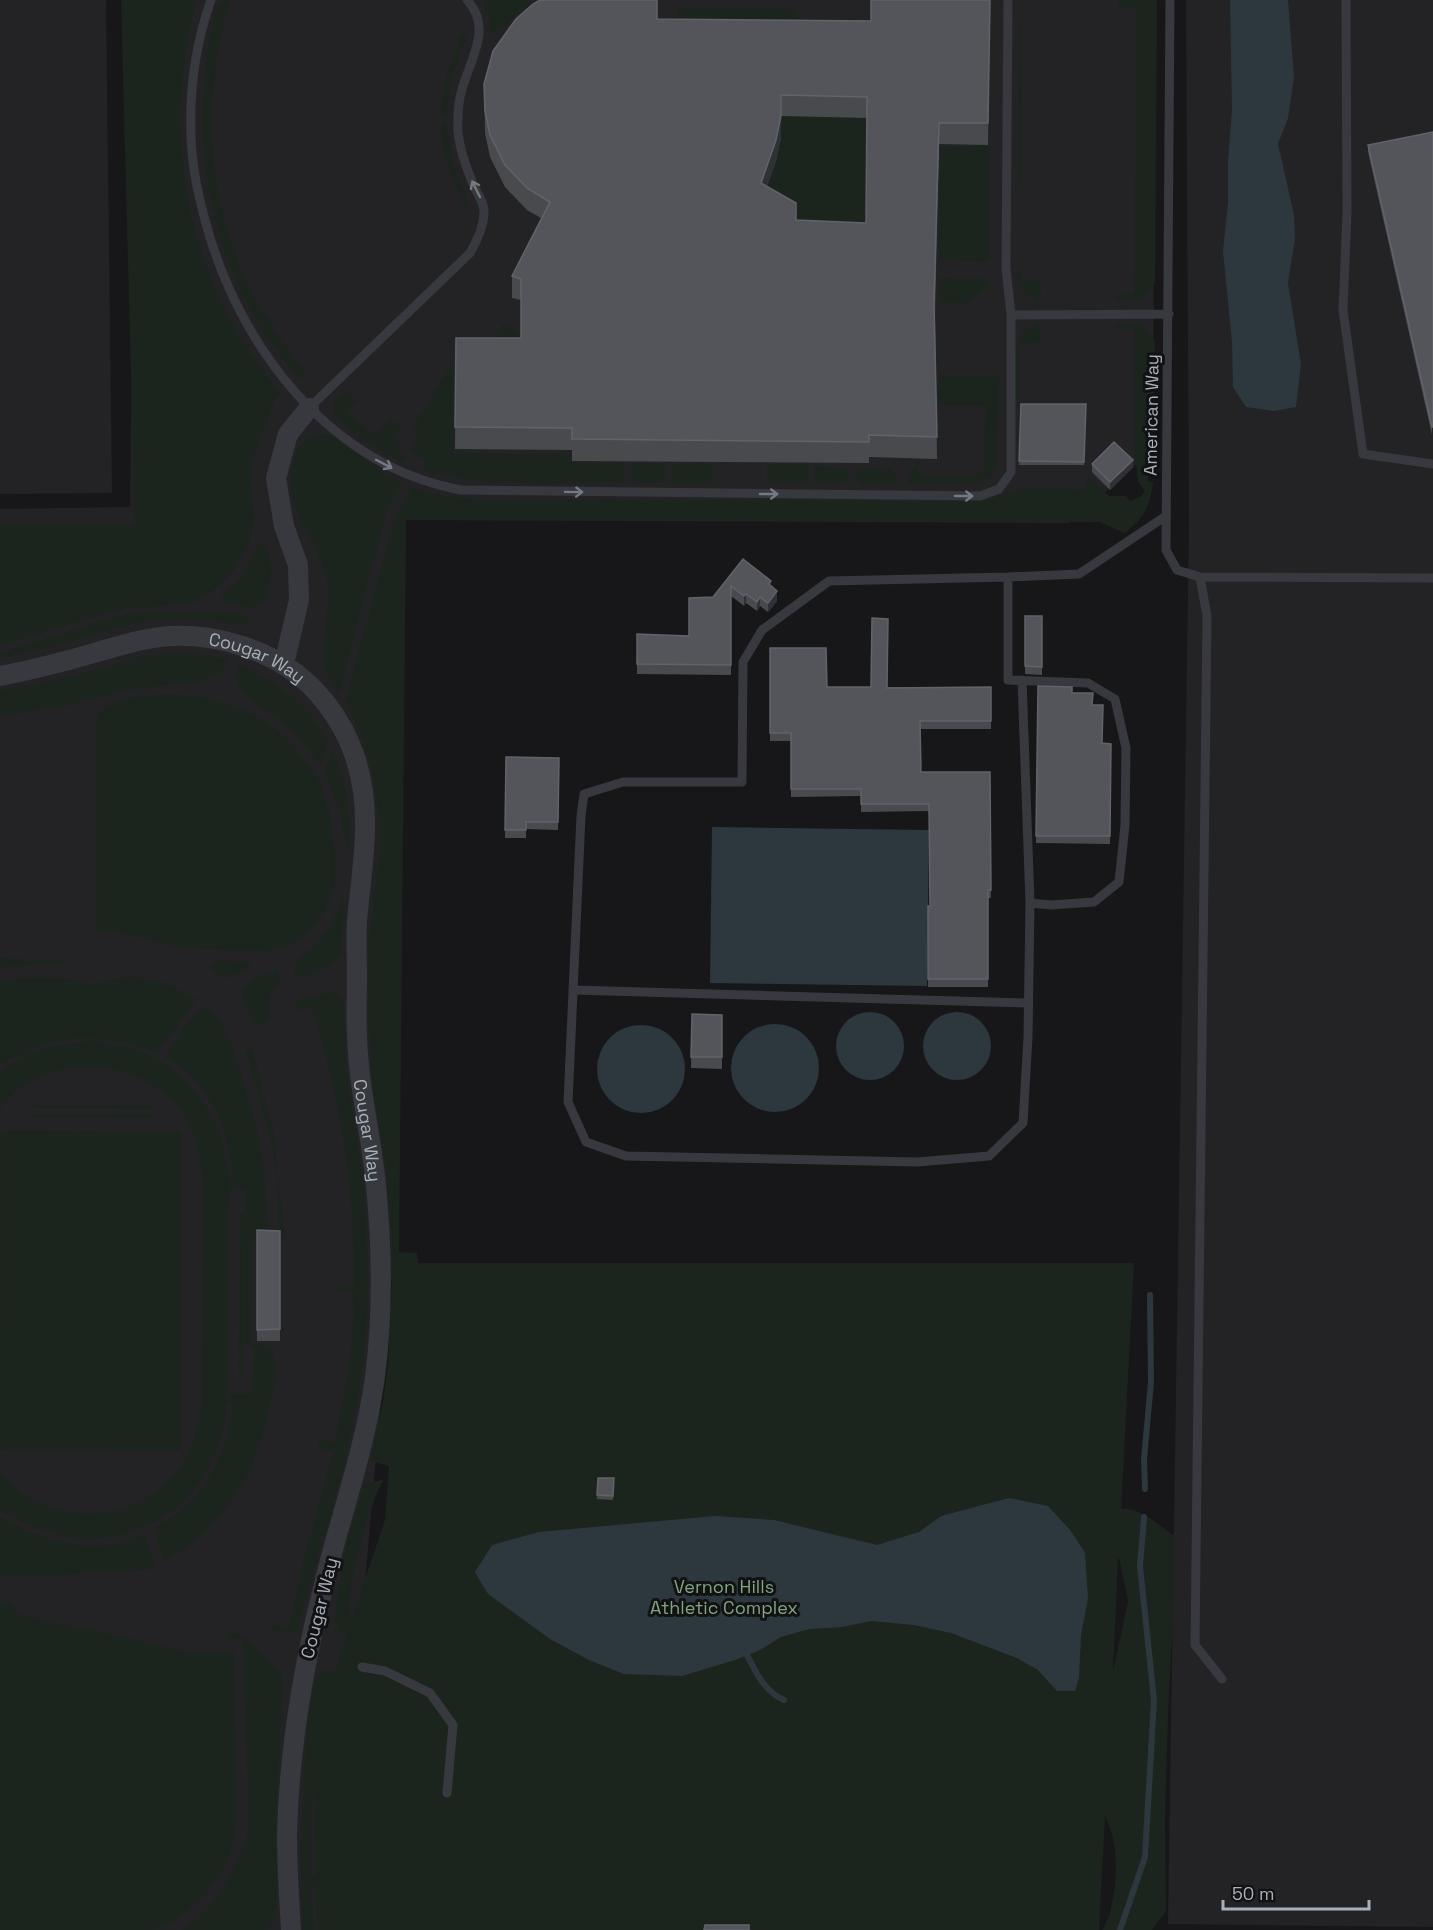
<svg xmlns="http://www.w3.org/2000/svg" width="1433" height="1930" viewBox="0 0 1433 1930" font-family="'Space Grotesk',sans-serif">
<style>
.built{fill:#232326}
.green{fill:#1c251d;fill-rule:evenodd}
.water{fill:#2c383e}
.lines{fill:none;stroke-linecap:round;stroke-linejoin:round}
.stream{stroke:#2c383e;stroke-width:6}
.lane{stroke:#37393e;stroke-width:9}
.street{stroke:#37393e;stroke-width:20}
.wall{fill:#484a4e;fill-rule:evenodd}
.shaded-wall{fill:#303134}
.building{fill:#53555a;stroke:#606369;stroke-width:1.5;fill-rule:evenodd}
.oneway{stroke:#757a82}
.labels{text-anchor:middle;dominant-baseline:central;stroke-width:6;stroke-linejoin:round;paint-order:stroke}
.street-label{font-size:18px;fill:#a8b0ba;stroke:#121214}
.park-label{font-size:18px;fill:#80a67e;stroke:#121214}
</style>
<rect width="100%" height="100%" fill="#171719"/>
<path class="built" d="M0 0H106L112 493 0 494Z
M136 0H1155L1153 450 1069 523 406 520 396 1229 361 1629 450 1930H0V509L130 507Z
M1186 0H1433V1927L1168 1924 1189 526Z"/>
<path class="green" d="M121 0H196C167 112 178 230 237 331 250 353 266 374 281 395L276 397 253 456 250 483 255 520 247 548 233 572 216 588 193 603 179 605 125 608 0 645V524H135Z
M224 0H230C203 91 205 195 247 282 263 315 284 345 307 375L300 379C223 294 190 173 207 61 209 42 211 15 224 0Z
M482 0H530L529 6C518 13 501 33 490 33V21Z
M1118 0H1157L1155 282C1146 299 1137 301 1118 301L1115 297 1116 295 1134 294 1137 7H1118Z
M677 8H794L798 12V23L677 39Z
M1021 26H1022V183L1017 182 1019 28Z
M462 34 467 36 452 76 446 115H440L445 80Z
M781 116 867 118V244L796 242 761 204C773 175 781 148 781 116Z
M441 123H446L453 164 469 205 466 207C451 180 441 154 441 123Z
M940 146H989V255L988 260 985 262 939 261Z
M1017 270H1021V279L1041 281V301C1024 297 1016 286 1017 270Z
M939 278 987 279 990 286 966 303 939 302Z
M1041 322 1040 342 1020 344V400H1015C1016 374 1006 328 1041 322Z
M1115 323C1133 322 1148 323 1155 342L1153 477 1148 476V482H1153C1151 504 1143 521 1124 533L1100 522 406 519 399 1252 417 1253 418 1263H1134L1121 1509C1139 1506 1160 1526 1174 1536V1597L1168 1714 1165 1817 1166 1911 1152 1930H1103C1105 1923 1110 1916 1111 1908 1118 1877 1119 1845 1105 1816L1099 1930H317L316 1886H311L314 1930H303C298 1848 302 1768 313 1687 316 1674 321 1668 335 1671L348 1630 342 1635 335 1619V1610L346 1547 365 1483 383 1480C368 1509 348 1579 349 1612L353 1615 385 1520 389 1466 371 1461 383 1401 388 1363 393 1252 385 1157 373 1093 368 1010 369 939 380 848V824L373 772 360 733 345 702 395 518 412 488 449 497 482 499 984 502C996 498 1006 491 1019 489 1040 486 1062 489 1082 490L1086 488V475L1109 496H1126L1130 501 1140 497 1145 491 1138 481 1134 445V328H1117L1114 325ZM1119 1558 1128 1601 1113 1672 1118 1558ZM314 1774 316 1876H311L312 1807Z
M503 324 517 330 520 335 525 336V356L490 346Z
M453 362V453L569 454V462L624 463V483C557 482 487 488 422 471L426 461 410 450 419 434 412 429Z
M939 375H999L997 469 991 476 978 483 907 484V474H911L912 469 916 468V459H918L919 475H978L984 468 986 406H938Z
M345 390 357 401 347 412 375 435 389 419 402 426 394 439 401 445 398 452 406 457 402 463C384 453 346 432 335 414 330 406 338 394 345 390Z
M317 434H325L333 437 383 473 402 482 386 513 339 694 328 677 323 659 329 588 323 566 313 543 299 518 291 491V472L297 449 305 440Z
M632 463H665V483H632Z
M672 464H712L713 483 671 484Z
M767 464H808V478L804 483H767Z
M814 466 848 467V478L843 483H819L814 478Z
M856 468H892V473L896 474V484H861L856 478Z
M261 542C276 554 272 590 262 605L251 608 221 601C222 593 234 586 240 579 249 568 252 552 261 542Z
M146 611C160 612 174 612 189 613 209 613 236 606 252 621L238 624 187 618 162 619 136 623 51 647 0 658V653L123 615Z
M163 653 202 654 228 660 226 666 221 672 209 678 191 684 135 688 71 705 0 716V691L78 675 140 657Z
M239 664C276 680 308 705 328 741L321 766C310 751 298 735 283 723 271 712 251 705 242 691 236 683 236 673 239 664Z
M168 694 198 696 240 708 269 723 294 746 320 782 329 812 335 852V886L326 908 312 930 303 937 287 946 272 951 180 949 134 936 112 932 96 934V720C103 696 147 696 168 694Z
M332 749C347 781 352 818 348 853L339 808 325 774Z
M344 890 341 954C331 970 312 974 294 978L296 962C300 956 306 954 311 949 328 935 339 912 344 890Z
M0 958 66 961 64 964 0 967Z
M220 961 248 962 251 967 225 979 209 967 212 962Z
M277 969 280 979 272 990 269 1001V1020L255 1025 242 998V990L254 978Z
M133 977 166 983 196 999 195 1002 156 1053C120 1039 80 1032 43 1045 28 1051 15 1059 0 1063V981L19 978H69L87 983H100L107 979Z
M331 992 339 995 343 1003 346 1070 362 1172 366 1217 368 1295 365 1346 356 1408 342 1473 298 1628 293 1633 273 1631 271 1627 273 1625 289 1627 305 1555 333 1453 321 1449 317 1444 321 1440 335 1443C344 1394 356 1342 353 1292H340L336 1290 338 1287H354C355 1212 346 1137 328 1065 324 1045 317 1027 312 1007L300 1011 296 1008V1005L300 1000Z
M203 1007H208C225 1023 232 1045 239 1068 249 1099 258 1130 263 1163 266 1187 266 1212 268 1237L252 1238 250 1343 271 1347C272 1354 276 1363 276 1370 277 1380 272 1392 270 1402 258 1471 226 1526 165 1562L154 1528C204 1502 224 1460 234 1406L229 1403 230 1394H252L255 1347 245 1346V1189H230L231 1179H233C230 1143 219 1102 192 1077 184 1069 174 1063 166 1057L183 1028Z
M89 1041C140 1044 177 1062 205 1106 209 1112 214 1119 217 1126 224 1143 226 1162 229 1180L227 1404C217 1521 103 1574 4 1512L0 1508V1473C38 1515 101 1528 150 1495 161 1488 172 1479 180 1467 192 1449 198 1430 202 1408L203 1180C200 1158 198 1137 186 1118 153 1062 65 1051 15 1092 10 1096 5 1103 0 1109V1074C23 1050 57 1044 89 1041Z
M252 1049 273 1131 285 1238H280L277 1175 269 1132 246 1050Z
M30 1105H153V1109L30 1108Z
M30 1114 153 1115V1118L30 1117Z
M1 1130 181 1131V1451L0 1450Z
M240 1212H244L243 1374H239Z
M0 1516C32 1536 74 1551 113 1544 124 1542 134 1538 145 1536L155 1566 151 1569 60 1575H0Z
M3 1601 8 1602 18 1614 191 1652 234 1651C234 1690 235 1728 235 1766 236 1796 238 1825 230 1853 220 1886 186 1918 154 1930H0V1606Z
M231 1630C243 1635 249 1642 257 1651 269 1664 276 1660 283 1680L276 1814 277 1914 275 1920 267 1930H182C218 1908 236 1869 249 1830L243 1639H227Z"/>
<path class="water" d="M1230 0H1288L1294 77 1288 118 1278 144 1294 215 1295 238 1288 283 1301 364 1296 407 1274 411 1246 407 1233 387 1232 342 1223 251 1228 202V160L1232 111Z
M712 827 929 830 927 986 710 983Z
M923 1046a34 34 0 1 1 68 0a34 34 0 1 1-68 0Z
M836 1046a34 34 0 1 1 68 0a34 34 0 1 1-68 0Z
M731 1068a44 44 0 1 1 88 0a44 44 0 1 1-88 0Z
M597 1069a44 44 0 1 1 88 0a44 44 0 1 1-88 0Z
M1009 1498 1048 1506 1071 1531 1085 1553 1088 1598 1081 1635 1079 1678 1075 1691H1057L1038 1670 1017 1658 951 1633 914 1625 871 1621 842 1627 809 1629 781 1637 760 1650 735 1660 682 1676 624 1674 589 1660 550 1639 488 1594 475 1572 492 1545 539 1532 715 1516 774 1520 877 1545 919 1532 941 1516Z"/>
<g class="lines">
<path class="stream" d="M1145 1489 1144 1459 1151 1382 1150 1295
M747 1655C756 1673 765 1692 784 1700
M1120 1930 1145 1857 1154 1700 1140 1566 1144 1517"/>
<path class="lane" d="M211 0C194 48 188 102 192 153 194 175 199 198 205 220 238 345 328 465 461 490L980 496 999 489 1011 472V315L1006 268 1008 0
M1170 0 1166 550 1177 570 1200 577 1433 578
M1346 0 1347 213 1343 310 1363 454 1433 464
M1011 315 1169 314
M309 408 470 253C477 241 483 228 484 214 485 203 477 194 473 184 465 164 456 140 458 118 458 107 460 95 463 86 472 56 492 27 467 0
M1008 577 829 581 762 630 743 662 742 782H623L584 794 581 816 568 1102 586 1142 626 1156 917 1162 989 1156 1023 1123 1028 1037 1030 903 1022 680
M1200 577 1207 616 1195 1645 1222 1679
M1030 903 1051 905 1094 902 1119 882 1125 825 1126 748 1115 699 1088 683 1008 680V577L1079 574 1166 516
M573 990 1028 1003
M362 1667 385 1671 430 1693 453 1725 447 1793"/>
<g class="street">
<path d="M284 664 299 600 298 565 284 526 276 478 288 434 309 408"/>
<path id="s1" d="M0 676C32 670 63 662 94 653 119 646 146 637 172 636 210 634 255 646 287 667 317 686 342 720 354 754 374 812 362 863 357 921 356 940 357 959 357 978 357 996 356 1015 357 1034 358 1085 371 1134 376 1185 382 1248 383 1315 375 1377 365 1450 340 1517 323 1588 303 1668 289 1751 287 1834 287 1866 289 1898 291 1930"/>
</g>
</g>
<path class="wall" d="M990 0 988 145 939 144 935 315 937 459 869 457V463L572 461V450L455 449 456 338H521V300L512 298V276L541 218 527 210 505 187 490 157 485 133 484 84 657 19 871 21ZM781 116 867 118 866 223 796 220 767 186 776 161 781 138Z
M1433 132 1432 435 1368 152V145Z
M1021 404H1086L1084 465H1019Z
M1092 464 1133 467 1110 490 1092 472Z
M743 559 771 586 777 601 768 612 760 606 757 611 746 603 744 606 731 596V675L637 674V634L689 636 713 597Z
M1025 616H1042V675L1025 674Z
M770 648 827 687H991V729H920L921 772H990L991 898H988V987H928V906H930L929 811 861 812V796L791 797V741H770Z
M1038 686 1072 693 1093 705 1102 743 1111 744 1110 844 1036 843Z
M506 757 559 758 558 830 526 829V838H505Z
M692 1014 722 1015V1069L691 1068Z
M257 1230 280 1231V1341H257Z
M598 1478H614L613 1500 597 1499Z"/>
<path class="shaded-wall" d="M781 95V138L776 161 761 204V183Z
M1133 460V467L1110 490V482Z
M777 591V601L768 612V603Z
M746 594V603L744 606V596Z
M760 597V606L757 611V602Z"/>
<path class="building" d="M540 0H657V19L871 21V0H990L988 123H939L934 303 937 437 869 435V442L572 439V428L455 427 456 338H521V279L512 276 550 202 527 188 505 165 490 135 485 111 484 84 493 51 516 19 533 4ZM781 95 867 97 866 223 796 220V203L761 183 776 140 781 116Z
M1433 132V427H1432L1368 145Z
M1021 404H1086L1084 462 1019 461Z
M1114 442 1133 460 1110 482 1092 464Z
M743 559 771 581 769 584 777 591 768 603 760 597 757 602 746 594 744 596 731 586V665L637 664V634L689 636V598L713 597Z
M1025 616H1042V667L1025 666Z
M872 618 888 619 887 688 991 687V721H920L921 772H990L991 890H988V979H928V906H930L929 804H861V789H791V733H770V648H826L827 687H871Z
M1038 686 1072 687V693H1093L1092 705H1103L1102 743 1111 744 1110 836H1036Z
M506 757 559 758 558 822H526V830H505Z
M692 1014 722 1015V1057H691Z
M257 1230 280 1231V1329L257 1330Z
M598 1478H614L613 1496 597 1495Z
M705 1925H749V1930H704Z"/>
<defs><path id="oneway-shaft" d="M-6 0H5M1.5-3L5.5 0L1.5 3" fill="none" stroke-width="1.6" stroke-linecap="round" stroke-linejoin="round" transform="scale(1.5)"/></defs>
<g class="oneway">
<use href="#oneway-shaft" transform="translate(476 189) rotate(-116)"/>
<use href="#oneway-shaft" transform="translate(384 464) rotate(28)"/>
<use href="#oneway-shaft" transform="translate(574 492) rotate(1)"/>
<use href="#oneway-shaft" transform="translate(769 494)"/>
<use href="#oneway-shaft" transform="translate(964 496)"/>
</g>
<g class="labels">
<g class="street-label">
<text transform="translate(1151 415) rotate(-89)">American Way</text>
<text stroke="none"><textPath href="#s1" startOffset="266">Cougar Way</textPath></text>
<text stroke="none"><textPath href="#s1" startOffset="788">Cougar Way</textPath></text>
<text transform="translate(319 1608) rotate(-76)">Cougar Way</text>
</g>
<g class="park-label">
<text x="724" y="1586">Vernon Hills<tspan x="724" dy="21">Athletic Complex</tspan></text>
</g>
</g>
<path d="M1223 1900v9h146v-9" fill="none" stroke="#a8b0ba" stroke-width="3"/>
<text x="1232" y="1900" font-size="18" fill="#a8b0ba" stroke="#121214" stroke-width="4.5" paint-order="stroke">50 m</text>
</svg>
